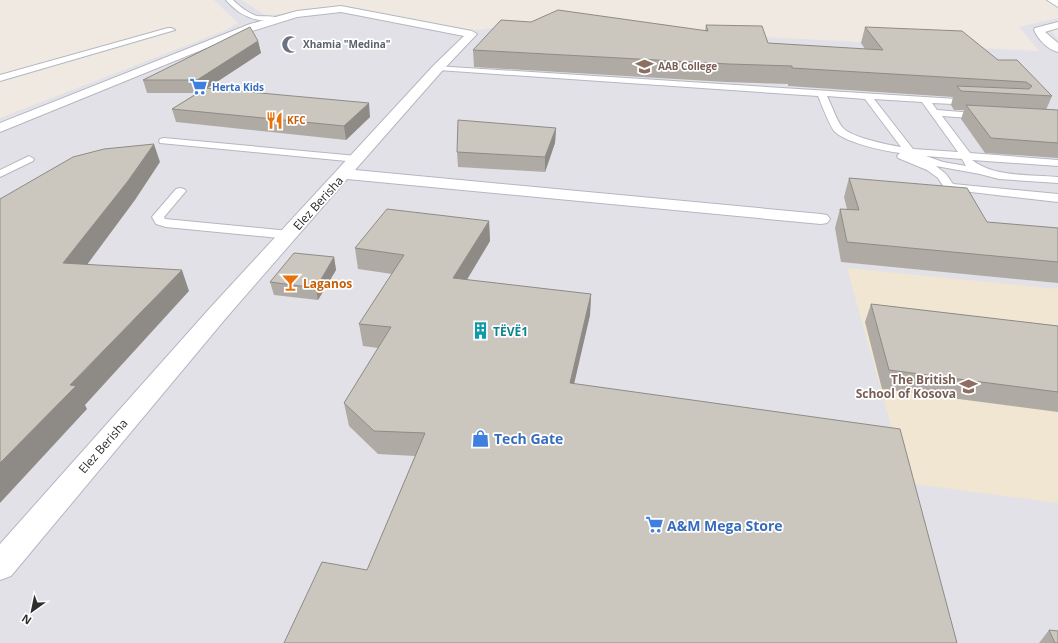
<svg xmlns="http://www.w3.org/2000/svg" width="1058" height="643" viewBox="0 0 1058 643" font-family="'Open Sans',sans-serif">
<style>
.industrial{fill:#e3e1e8}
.education{fill:#f0e6d1}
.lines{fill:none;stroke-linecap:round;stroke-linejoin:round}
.lane-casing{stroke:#b4b7c1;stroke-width:2}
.street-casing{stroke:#b4b7c1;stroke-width:2}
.lane{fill:#fff;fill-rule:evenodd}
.street{fill:#fff;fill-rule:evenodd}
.wall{fill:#afaba4}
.shaded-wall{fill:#8e8b86}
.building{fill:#cbc7bf;stroke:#8e8b86}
.labels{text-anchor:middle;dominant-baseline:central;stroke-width:3.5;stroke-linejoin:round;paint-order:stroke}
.far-worship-label{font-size:10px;font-weight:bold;fill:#5b616d;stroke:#fff;text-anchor:start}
.far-education-label{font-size:10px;font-weight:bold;fill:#785e54;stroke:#fff;text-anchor:start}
.far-shop-label{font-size:10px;font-weight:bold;fill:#366cbe;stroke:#fff;text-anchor:start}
.far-food-label{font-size:10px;font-weight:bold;fill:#c56008;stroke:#fff;text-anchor:start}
.street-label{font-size:12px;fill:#2e2e2e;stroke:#fff}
.food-label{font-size:12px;font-weight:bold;fill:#c56008;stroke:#fff;text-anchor:start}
.culture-label{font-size:12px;font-weight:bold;fill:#0d838f;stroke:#fff;text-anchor:start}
.education-label{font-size:12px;font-weight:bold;fill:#785e54;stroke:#fff;text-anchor:end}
.near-shop-label{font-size:14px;font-weight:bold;fill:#366cbe;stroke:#fff;text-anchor:start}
</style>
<rect width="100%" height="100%" fill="#efe9e1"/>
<path class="industrial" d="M214 0H242L265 15 324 12 350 13 453 34 549 19 742 36 1039 51 1019 27 1058 18V27L1049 28 1058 39V643H0V118L226 30 238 23Z"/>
<path class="education" d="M847 268 1058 289V503L907 483Z"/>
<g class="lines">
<defs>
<path id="lane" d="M226 0H233C240 7 248 13 257 16 264 17 274 15 279 19 276 22 272 21 267 21 250 20 237 13 226 0Z
M168 28H171L175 30 0 81V75Z
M435 66 972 100 977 103 975 105 932 103 937 110 986 114 988 116 983 119 942 116 970 153 1058 160V166L972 160C996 178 1029 174 1058 177V183L999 179 980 174 936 166 946 174 953 184 1058 194V202L945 189 938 178 927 170 898 158 897 156 900 153C884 151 847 143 835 132 830 127 821 103 818 96L438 70H435L434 68ZM827 96 865 99 901 147C888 145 850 137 842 127 836 119 832 106 827 96ZM874 99 922 102 958 152 913 149ZM926 156 962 159 966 166 943 162Z
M164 138 357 156 362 159 357 162 160 143 159 141 160 139Z
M29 156 34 159 33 161 0 177V170Z
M180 188 184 189 186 191 164 217 165 219 289 231 293 232 295 235 293 238 289 239 166 227 156 224 152 217 176 189Z"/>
<path id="street" d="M1047 0H1058V7Z
M341 6 472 31 477 34 442 71 355 170 821 214 827 215 830 219 827 223 821 224 347 179 226 318 11 576 0 580V544L210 308 434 65 464 36 341 12 297 17 236 36 0 132V123L250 24 297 11Z
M1058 22V28L1045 32 1058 43V52C1048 50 1038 39 1034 30L1035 28Z"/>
</defs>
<use href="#lane" class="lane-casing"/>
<use href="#street" class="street-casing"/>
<use href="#lane" class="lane"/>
<use href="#street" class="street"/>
</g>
<path class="wall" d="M706 25 768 43 865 49 861 43 865 27 998 60 1052 96 1046 110H1058V158L985 153 961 119 964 110H954L951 105 953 97 788 86V84L726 82 474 67 473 50 705 31Z
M258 41 261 53 207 88 370 117 346 140 176 122 172 109 197 93H147L143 80Z
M556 128 555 143 545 172 458 167 457 152Z
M849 178 987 222 1058 228V283L841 262 835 228 840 209H847L844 197Z
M489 221 490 241 467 280 591 294 590 315 574 383 367 570 415 456 378 454 349 426 344 403 378 348 363 346 359 324 392 274 358 269 355 248Z
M334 257 336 270 318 300 274 295 270 282Z
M871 304 1058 326V412L882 389 865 322Z
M1049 630 1058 643H1039Z"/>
<path class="shaded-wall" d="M258 41 261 53 200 93 197 80Z
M369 103 370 117 346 140 344 126Z
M556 128 555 143 545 172V157Z
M154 144 160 162 135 200 72 285 63 263Z
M489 221 490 241 455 299 453 278Z
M334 257 336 270 318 300 316 288Z
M182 270 189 291 85 405 87 409 0 503V463L70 385Z
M591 294 590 315 569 406 570 383Z"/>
<path class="building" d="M558 10 708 31 706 25 762 26 768 43 883 50 865 27 962 31 998 60H1017L1052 96 961 91 957 86 1029 89 1032 86 1026 82 792 68V66L729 64 473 50 501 20 531 22Z
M250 27 258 41 197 80H143Z
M206 88 369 103 344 126 172 109Z
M966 105 1058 110V143L991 138Z
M458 120 556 128 545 157 457 152Z
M154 144 128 181 63 263 182 270 70 385 76 386 0 463V199L73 157 104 149Z
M849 178 967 188 987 222 1058 228V262L847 242 840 209 859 210Z
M387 209 489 221 453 278 591 294 570 383 900 429 957 643H284L322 562 367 570 425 433 374 431 344 403 391 327 359 324 404 255 355 248Z
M294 253 334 257 316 288 270 282Z
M871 304 1058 326V392L889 370Z
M1049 630 1058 631V643H1055Z"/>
<defs>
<symbol id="mosque-bare" viewBox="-9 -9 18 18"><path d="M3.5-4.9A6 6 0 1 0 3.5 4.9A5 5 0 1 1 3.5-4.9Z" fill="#6b7280" stroke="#fff" stroke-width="2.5" paint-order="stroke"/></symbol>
<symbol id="university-bare" viewBox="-9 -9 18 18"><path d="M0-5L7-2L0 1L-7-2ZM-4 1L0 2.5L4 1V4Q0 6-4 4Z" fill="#8d6e63" stroke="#fff" stroke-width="2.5" paint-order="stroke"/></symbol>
<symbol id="supermarket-bare" viewBox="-9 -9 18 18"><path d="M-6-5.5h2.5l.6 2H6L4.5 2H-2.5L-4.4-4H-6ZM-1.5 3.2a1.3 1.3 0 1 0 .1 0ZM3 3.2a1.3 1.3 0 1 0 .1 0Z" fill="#3f7fe0" stroke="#fff" stroke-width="2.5" paint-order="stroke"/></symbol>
<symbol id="restaurant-bare" viewBox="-9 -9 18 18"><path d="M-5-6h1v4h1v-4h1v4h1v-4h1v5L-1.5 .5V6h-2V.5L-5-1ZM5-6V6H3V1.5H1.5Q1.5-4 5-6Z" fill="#e8710a" stroke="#fff" stroke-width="2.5" paint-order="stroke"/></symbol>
<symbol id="bar-bare" viewBox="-9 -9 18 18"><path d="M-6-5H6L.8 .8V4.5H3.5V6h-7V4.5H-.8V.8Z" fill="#e8710a" stroke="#fff" stroke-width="2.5" paint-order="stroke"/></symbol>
<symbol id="building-bare" viewBox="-9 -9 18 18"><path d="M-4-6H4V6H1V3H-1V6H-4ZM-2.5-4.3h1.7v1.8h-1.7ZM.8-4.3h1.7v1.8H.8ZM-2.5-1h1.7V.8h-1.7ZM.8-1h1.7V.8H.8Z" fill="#0f9aa8" stroke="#fff" stroke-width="2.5" paint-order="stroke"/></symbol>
<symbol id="school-bare" viewBox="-9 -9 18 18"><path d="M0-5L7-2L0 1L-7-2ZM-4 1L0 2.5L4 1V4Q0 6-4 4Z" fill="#8d6e63" stroke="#fff" stroke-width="2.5" paint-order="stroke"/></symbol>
<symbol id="shop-bare" viewBox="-9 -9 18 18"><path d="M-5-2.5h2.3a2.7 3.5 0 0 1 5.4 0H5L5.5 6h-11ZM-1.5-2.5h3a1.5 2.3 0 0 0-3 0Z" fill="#3f7fe0" stroke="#fff" stroke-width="2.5" paint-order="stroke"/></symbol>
</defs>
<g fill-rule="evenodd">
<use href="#mosque-bare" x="278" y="32" width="25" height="25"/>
<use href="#university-bare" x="632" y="54" width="25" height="25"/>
<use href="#supermarket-bare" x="186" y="74" width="25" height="25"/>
<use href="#restaurant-bare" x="262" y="108" width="25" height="25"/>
<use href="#bar-bare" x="278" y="270" width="25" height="25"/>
<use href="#building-bare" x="468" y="318" width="25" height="25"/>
<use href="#school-bare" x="956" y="374" width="25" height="25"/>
<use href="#shop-bare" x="468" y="426" width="25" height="25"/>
<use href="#supermarket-bare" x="642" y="512" width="25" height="25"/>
</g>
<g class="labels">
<g class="far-worship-label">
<text x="303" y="44">Xhamia "Medina"</text>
</g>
<g class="far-education-label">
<text x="658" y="66">AAB College</text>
</g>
<g class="far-shop-label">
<text x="212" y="87">Herta Kids</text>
</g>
<g class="far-food-label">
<text x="287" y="120">KFC</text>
</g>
<g class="street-label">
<text transform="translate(318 203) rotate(-48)">Elez Berisha</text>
<text transform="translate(103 446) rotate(-49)">Elez Berisha</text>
</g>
<g class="food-label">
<text x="303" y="283">Laganos</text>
</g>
<g class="culture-label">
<text x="493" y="331">TËVË1</text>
</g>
<g class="education-label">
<text x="956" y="379">The British<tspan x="956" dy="14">School of Kosova</tspan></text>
</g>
<g class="near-shop-label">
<text x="494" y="438">Tech Gate</text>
<text x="667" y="525">A&amp;M Mega Store</text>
</g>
</g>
<g transform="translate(32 611) rotate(213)" stroke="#ffffff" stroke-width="3" paint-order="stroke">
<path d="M0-3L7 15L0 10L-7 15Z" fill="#2e2e2e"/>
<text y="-6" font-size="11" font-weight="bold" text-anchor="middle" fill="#2e2e2e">N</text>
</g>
</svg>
